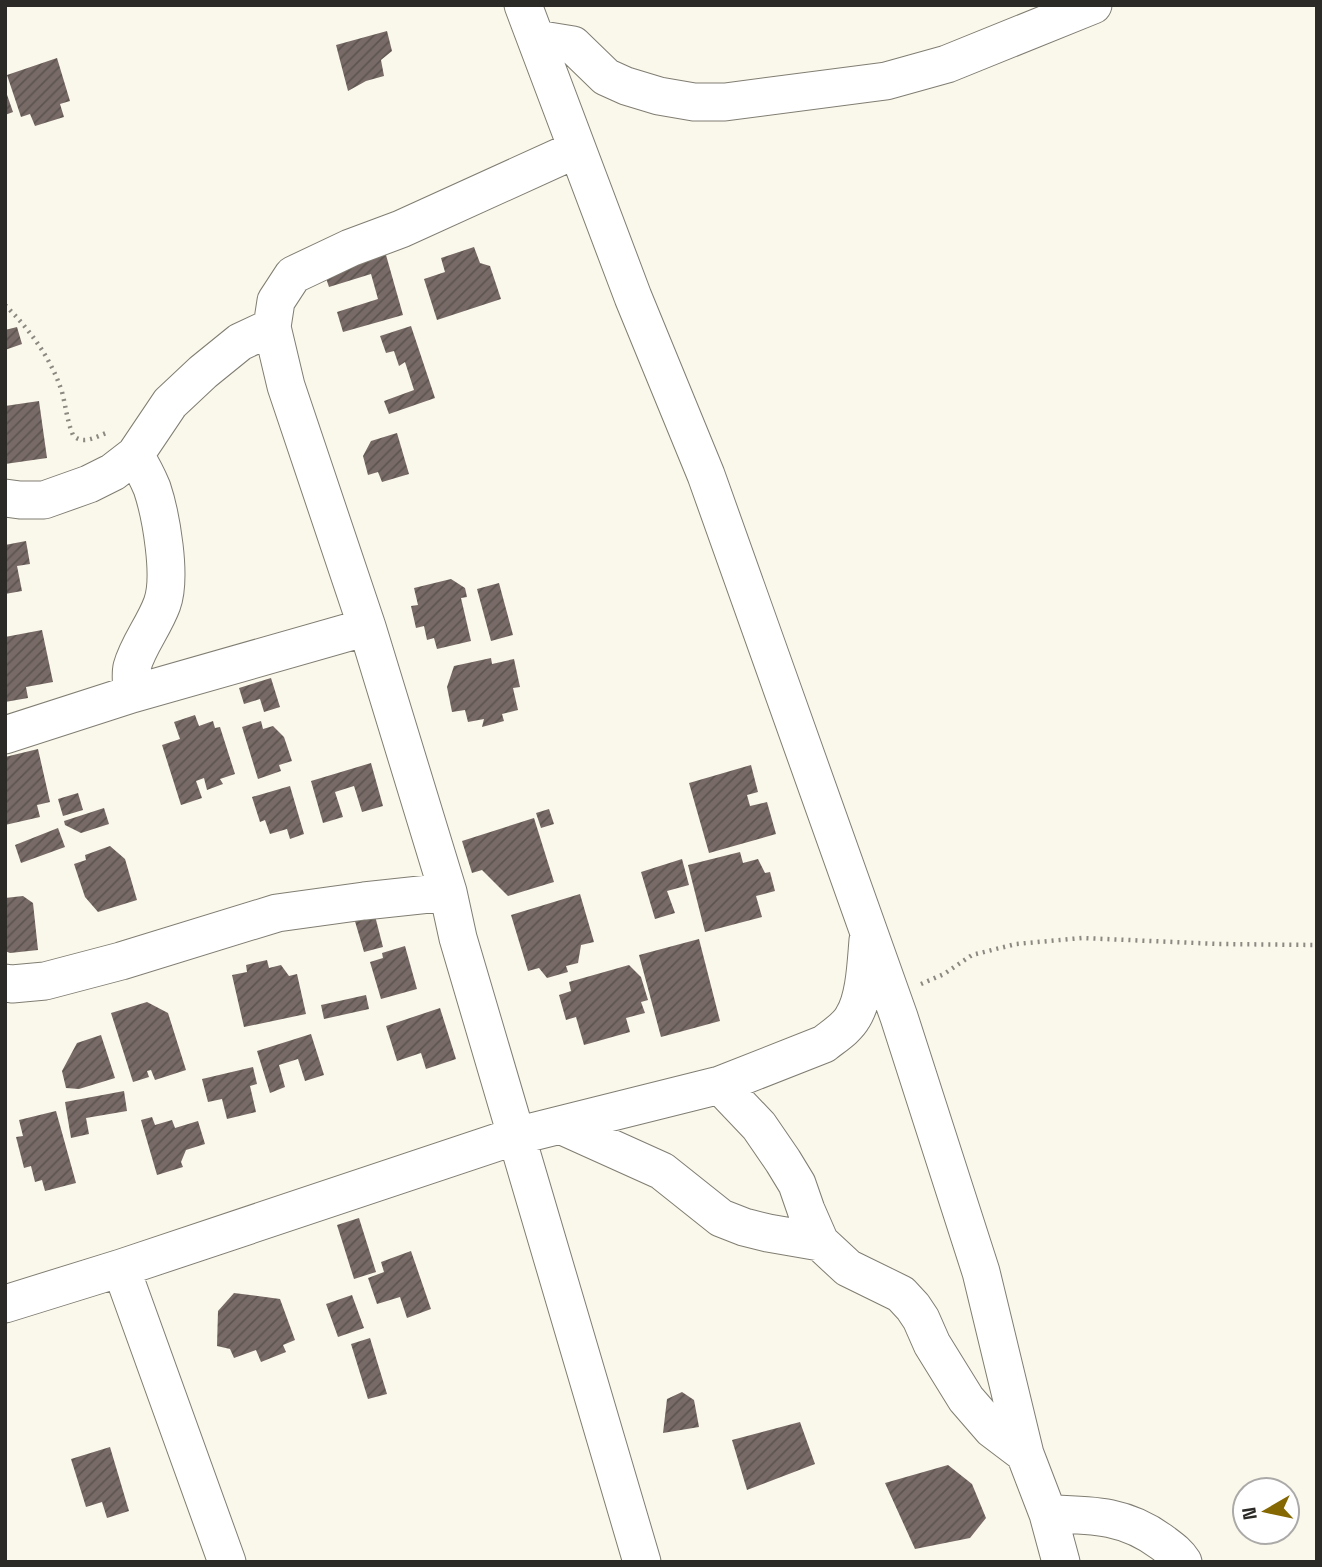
<svg xmlns="http://www.w3.org/2000/svg" width="1322" height="1567" viewBox="0 0 1322 1567" font-family="'Space Grotesk',sans-serif">
<style>
.building{fill:url(#building-hatch)}
.lines{fill:none;stroke-linecap:round;stroke-linejoin:round}
.minor-casing{stroke:#807d72;stroke-width:39}
.path{stroke:#8b8981;stroke-width:4.5;stroke-dasharray:2 5;stroke-linecap:butt}
.minor{stroke:#fff;stroke-width:37}
</style>
<defs>
<pattern id="building-hatch" width="6" height="6" patternUnits="userSpaceOnUse" patternTransform="scale(1.75)"><rect width="6" height="6" fill="#786b67"/><path d="M-1 1l2-2M0 6l6-6M5 7l2-2" fill="none" stroke="#5d5450"/></pattern>
</defs>
<rect width="100%" height="100%" fill="#faf7eb"/>
<path class="building" d="M387 31 392 51 381 60 384 76 366 81 348 91 336 45Z
M57 58 70 101 60 104 64 117 35 126 30 114 21 117 7 75Z
M5 89 13 112 5 115Z
M474 247 480 263 490 266 501 299 437 320 424 279 445 272 441 258Z
M386 255 403 315 343 332 337 312 378 299 371 274 329 287 324 272Z
M411 326 435 398 389 414 384 401 414 390 405 362 399 366 394 351 386 353 380 336Z
M17 327 22 344 5 350V330Z
M39 401 47 458 5 464V406Z
M397 433 409 474 382 482 378 472 368 475 363 456 371 441Z
M26 541 30 564 17 566 22 591 5 594V545Z
M451 579 465 588 467 597 461 598 471 641 437 649 434 638 427 640 424 626 416 628 411 606 418 605 414 588Z
M499 583 513 635 491 641 477 589Z
M42 630 53 682 26 687 28 698 5 702V637Z
M491 658 492 664 514 659 520 687 513 688 518 710 502 714 504 721 482 727 484 719 468 722 465 710 452 712 447 687 454 666Z
M271 678 280 707 264 712 260 699 244 704 239 688Z
M195 715 199 726 213 721 215 728 220 727 235 774 220 779 223 784 207 790 204 778 196 781 202 798 181 805 162 745 180 739 174 722Z
M261 721 263 729 273 726 284 737 292 761 279 765 281 771 258 779 242 727Z
M38 749 50 802 37 805 40 817 5 825V757Z
M371 763 383 806 362 812 354 786 335 792 343 817 323 823 311 781Z
M751 765 758 792 747 795 750 806 767 802 776 834 709 853 689 783Z
M290 786 304 834 290 839 287 829 270 834 265 820 260 822 252 797Z
M78 793 83 810 63 816 58 799Z
M104 808 109 824 81 833 65 825 64 821Z
M549 809 554 824 541 828 536 813Z
M534 818 554 882 508 896 482 870 472 873 462 841Z
M58 828 65 847 21 863 15 845Z
M110 846 125 859 137 900 98 912 85 897 74 864 86 860 85 855Z
M740 852 743 863 758 859 765 873 770 872 775 891 756 896 762 917 705 932 688 865Z
M682 859 689 885 667 891 675 913 655 919 641 872Z
M580 894 594 942 581 945 578 963 566 966 568 972 547 978 539 968 528 971 511 915Z
M23 896 33 903 38 950 10 953 5 951V898Z
M374 912 383 947 364 952 354 918Z
M699 939 720 1021 661 1037 639 955Z
M405 946 417 989 381 999 370 962 383 958 382 953Z
M267 960 269 968 281 965 289 976 297 974 306 1014 244 1027 232 975 247 972 246 965Z
M629 965 641 977 648 1000 641 1002 645 1013 626 1018 630 1032 584 1045 576 1017 566 1020 559 995 571 991 569 982Z
M366 995 369 1009 324 1019 321 1005Z
M147 1002 168 1013 186 1070 155 1080 151 1070 147 1071 149 1077 133 1082 111 1013Z
M440 1008 456 1059 426 1069 421 1053 397 1061 386 1026Z
M311 1034 324 1075 305 1081 298 1059 279 1065 285 1087 270 1093 257 1051Z
M101 1035 115 1078 79 1089 66 1088 62 1071 77 1043Z
M253 1067 257 1084 250 1086 256 1112 227 1119 222 1099 208 1102 202 1079Z
M124 1091 127 1111 86 1118 89 1134 71 1138 65 1102Z
M56 1111 76 1183 45 1191 42 1180 35 1182 31 1166 24 1168 16 1137 23 1136 19 1120Z
M152 1117 155 1125 172 1120 175 1128 198 1121 205 1144 186 1150 181 1162 183 1167 157 1175 141 1120Z
M359 1218 376 1272 354 1279 337 1225Z
M411 1251 431 1309 407 1318 400 1297 377 1304 368 1278 384 1272 381 1262Z
M234 1293 280 1299 295 1340 283 1345 286 1352 261 1362 256 1350 234 1358 230 1349 217 1346 218 1311Z
M352 1295 364 1328 338 1337 326 1304Z
M370 1338 387 1394 368 1399 351 1344Z
M682 1392 694 1400 699 1427 663 1433 667 1399Z
M800 1422 815 1464 747 1490 732 1440Z
M110 1447 129 1511 107 1518 102 1502 86 1507 71 1459Z
M948 1465 972 1484 986 1518 970 1538 915 1549 885 1483Z"/>
<g class="lines">
<defs>
<path id="minor" d="M523 5 633 297 706 475 899 1017 981 1272 1025 1454 1048 1514 1061 1562
M536 39 573 45 606 77 626 86 659 96 694 102H725L886 81 947 64 1093 5
M577 149 401 229 350 248 293 275 276 301 272 327 286 386 367 627 448 892 458 938 642 1562
M5 498 20 500H44L89 484 113 472 135 455 170 403 203 372 240 342 272 327
M132 694C132 686 130 675 132 667 138 645 154 626 162 604 172 577 161 515 152 488 147 476 141 465 135 455
M5 735 132 694 367 627
M5 983 12 984 45 981 121 961 277 913 364 901 448 892
M720 1085 759 1126 783 1161 797 1184 806 1210 820 1242 848 1268 901 1294 913 1307 921 1319 932 1344 966 1399 992 1429 1025 1454
M560 1125 662 1171 721 1218 744 1227 768 1233 820 1242
M121 1268 227 1562
M5 1304 121 1268 516 1136 720 1085 824 1044C834 1036 847 1028 853 1017 865 998 866 963 868 940
M1048 1514C1093 1515 1126 1515 1163 1543 1171 1549 1178 1554 1183 1562"/>
</defs>
<use href="#minor" class="minor-casing"/>
<path class="path" d="M5 305C30 330 51 358 62 392 66 407 67 421 73 435 83 446 97 436 109 432
M921 984 944 974 972 955 1016 944 1082 938 1219 944 1317 945"/>
<use href="#minor" class="minor"/>
</g>
<rect width="1322" height="1567" fill="none" stroke="#2c2a26" stroke-width="14"/>
<g transform="translate(1266 1511) rotate(261)"><circle r="33" fill="#ffffff" stroke="#abaaa8" stroke-width="2"/>
<path d="M0-5L12 26L0 18L-12 26Z" fill="#856801"/>
<text y="-10" font-size="19" font-weight="bold" text-anchor="middle" fill="#2c2a26">N</text>
</g>
</svg>
